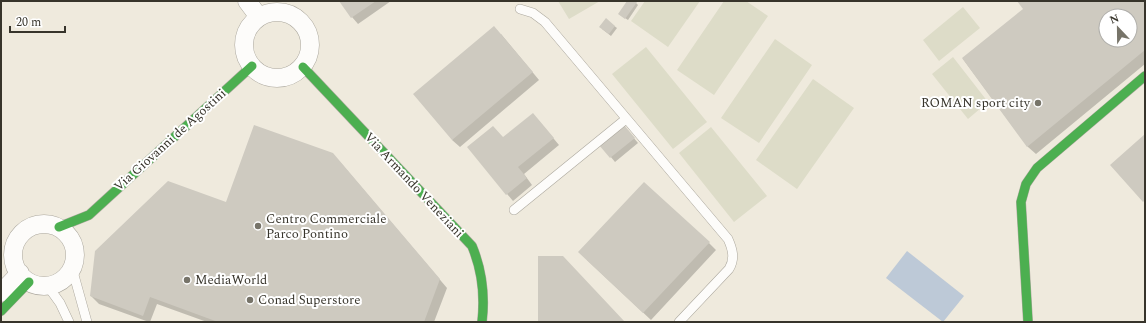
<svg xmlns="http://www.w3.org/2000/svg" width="1146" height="323" viewBox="0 0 1146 323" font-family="Spectral,serif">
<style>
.green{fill:#dddcc8}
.water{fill:#bdc9d7}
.shadow{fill:#0003;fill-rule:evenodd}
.building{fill:#cecac0;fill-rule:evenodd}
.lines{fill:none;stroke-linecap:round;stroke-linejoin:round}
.lane-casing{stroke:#aca89e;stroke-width:10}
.street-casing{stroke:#aca89e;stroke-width:19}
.fast-casing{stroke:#aca89e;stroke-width:10}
.lane{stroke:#fdfcfa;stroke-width:9}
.street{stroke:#fdfcfa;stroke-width:18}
.fast{stroke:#4caf50;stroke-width:9}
.poi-dot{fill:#777469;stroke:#fff;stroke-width:1.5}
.labels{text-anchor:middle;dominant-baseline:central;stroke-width:4;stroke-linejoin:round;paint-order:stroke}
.poi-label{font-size:13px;fill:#37342b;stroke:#fff;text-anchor:start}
.street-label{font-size:13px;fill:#37342b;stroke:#fff}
</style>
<rect width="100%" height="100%" fill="#efeadd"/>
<path class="green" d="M558 1H600L569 19Z
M645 1H700L668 47 631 21Z
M724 1H746L768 16 714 95 677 70Z
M963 7 980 28 939 61 923 40Z
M775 39 812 65 759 143 721 118Z
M646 47 707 122 673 149 612 74Z
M953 57 988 102 968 119 932 74Z
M813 79 854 108 797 189 756 160Z
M711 127 767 196 734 222 679 153Z"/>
<path class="water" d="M907 251 964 296 943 322 886 278Z"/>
<path class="shadow" d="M341 1H391L358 24 352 17Z
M628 1H634L638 5 628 20 619 14Z
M1018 1H1145V64L1036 154 1028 147 963 59 1025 9ZM1106 16H1130V40H1106Z
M606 20 617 28 611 36 602 29Z
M501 34 539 80 460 147 452 140Z
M539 121 559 145 524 174 532 185 513 201 468 147 503 138Z
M628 131 638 143 615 162 601 145Z
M340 162 447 288 434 322H207L157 304 150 322H149L99 304 91 296 227 203Z
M709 243 716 250 651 320 587 260Z"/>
<path class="building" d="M339 1H376L351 18Z
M627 1 637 2 625 19 618 14Z
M1017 1H1145V50L1027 147 962 58 1023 9ZM1106 16H1130V40H1106Z
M606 18 615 26 609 34 599 27Z
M494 26 533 72 452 140 413 94Z
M533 113 554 138 518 167 527 178 506 195 467 147 493 126 503 137Z
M254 125 333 153 440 279 424 322H218L150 297 143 316 90 296 95 251 168 181 226 202Z
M624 125 635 138 610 158 599 145Z
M1145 134V200L1143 202 1110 165Z
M644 182 710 242 643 313 578 252Z
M538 256H563L625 322H538Z"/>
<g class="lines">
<defs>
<path id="lane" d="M520 9 533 13 545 22 728 239C733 250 735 259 729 269L679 322
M514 210 626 119
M72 268 87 322
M47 285 60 303 69 322"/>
<path id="street" d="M247 1 259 17
M244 45a33 33 0 1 1 66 0a33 33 0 1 1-66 0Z
M13 255a31 31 0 1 1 62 0a31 31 0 1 1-62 0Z
M1 293 20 273"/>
<path id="fast" d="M303 67 472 246C482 270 485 296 482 322
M59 227 89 215 252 66
M1 311 29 282
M1028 322 1021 202 1026 184 1037 168 1145 76"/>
</defs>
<use href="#lane" class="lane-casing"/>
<use href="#street" class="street-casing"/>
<use href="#fast" class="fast-casing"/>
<use href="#lane" class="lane"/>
<use href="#street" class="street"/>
<use href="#fast" class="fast"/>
</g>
<g class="poi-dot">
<circle cx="1038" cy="103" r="4"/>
<circle cx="258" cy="226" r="4"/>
<circle cx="187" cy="280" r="4"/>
<circle cx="250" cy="300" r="4"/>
</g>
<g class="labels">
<g class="poi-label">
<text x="1030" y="103" text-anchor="end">ROMAN sport city</text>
<text x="266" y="219">Centro Commerciale<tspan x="266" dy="15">Parco Pontino</tspan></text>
<text x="195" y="280">MediaWorld</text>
<text x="258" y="300">Conad Superstore</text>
</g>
<g class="street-label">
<text transform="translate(170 140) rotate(-42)">Via Giovanni de Agostini</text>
<text transform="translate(414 185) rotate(47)">Via Armando Veneziani</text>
</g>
</g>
<rect width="1146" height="323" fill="none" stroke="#37342b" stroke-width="4"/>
<g transform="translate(1118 28) rotate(338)"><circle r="19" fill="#ffffff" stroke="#afaeaa"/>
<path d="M0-3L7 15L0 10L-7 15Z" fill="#777469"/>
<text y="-6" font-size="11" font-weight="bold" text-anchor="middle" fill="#37342b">N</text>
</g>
<path d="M10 26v6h55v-6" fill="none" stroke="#37342b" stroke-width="2"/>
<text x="16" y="26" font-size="12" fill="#37342b" stroke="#ffffff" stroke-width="3" paint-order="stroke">20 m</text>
</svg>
